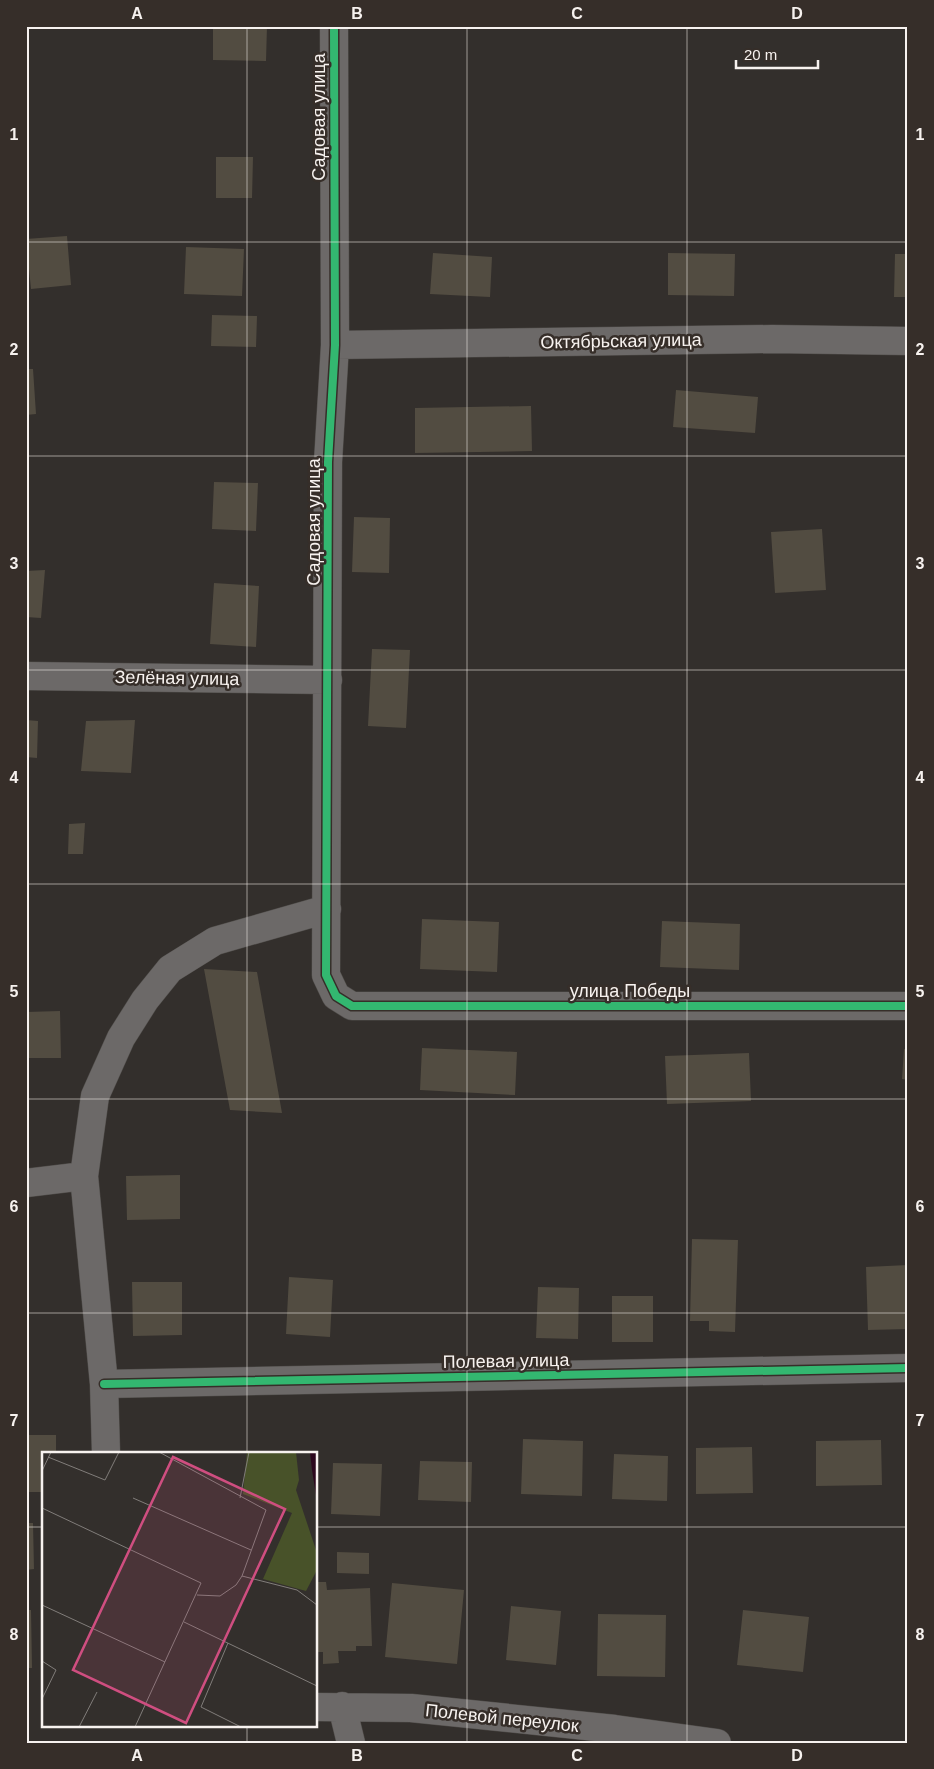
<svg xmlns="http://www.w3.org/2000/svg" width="934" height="1769" viewBox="0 0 934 1769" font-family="Helvetica,sans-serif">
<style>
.building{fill:#524c41}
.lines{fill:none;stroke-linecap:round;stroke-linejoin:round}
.minor-casing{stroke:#4f4c49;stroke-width:29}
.minor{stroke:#6c6968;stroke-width:28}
.cycleway-casing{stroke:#362e29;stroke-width:11}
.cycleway{stroke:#33b770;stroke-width:8}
.grid{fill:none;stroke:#f7f2ef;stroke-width:1;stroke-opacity:0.55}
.labels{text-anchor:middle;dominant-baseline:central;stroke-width:5;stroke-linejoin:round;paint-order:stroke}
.street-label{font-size:18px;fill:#f7f2ef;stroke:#362e29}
.inset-road{fill:none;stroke:#817d7a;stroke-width:1}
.view{fill:#cf4e80;fill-opacity:0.15;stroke:#cf4e80;stroke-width:2.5}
.inset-edge{fill:none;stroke:#f7f2ef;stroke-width:2.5}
.neatline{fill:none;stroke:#f7f2ef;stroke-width:2}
.grid-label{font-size:16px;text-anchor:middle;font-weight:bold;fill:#f7f2ef}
</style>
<rect width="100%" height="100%" fill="#332f2c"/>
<path class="building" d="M213 26H267L266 61 213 60Z
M216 157H253L252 198H216Z
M67 236 71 285 31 289 26 239Z
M186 247 244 249 242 296 184 294Z
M433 253 492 257 490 297 430 294Z
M668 253 735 254 734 296 668 295Z
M895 254H908V297H894Z
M212 315 257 316 256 347 211 346Z
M26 369H33L36 414 26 415Z
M676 390 758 397 755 433 673 427Z
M531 406 532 451 415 453V408Z
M214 482 258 483 256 531 212 529Z
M354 517 390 518 389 573 352 572Z
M822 529 826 590 775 593 771 532Z
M45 570 41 618 26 617V571Z
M214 583 259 586 256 647 210 644Z
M372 649 410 650 406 728 368 726Z
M26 720 38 721 37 758 26 757Z
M135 720 131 773 81 771 86 721Z
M85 823 83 854H68L69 824Z
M422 919 499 922 497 972 420 969Z
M662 921 740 924 739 970 660 967Z
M204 969 257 972 282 1113 230 1110Z
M60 1011 61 1058H26V1012Z
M422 1048 517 1052 515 1095 420 1090Z
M904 1049 908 1050V1080L902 1079Z
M749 1053 751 1101 667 1104 665 1056Z
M180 1175V1219L127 1220 126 1176Z
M692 1239 738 1240 735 1332 709 1331V1321H690Z
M908 1265V1329L868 1330 866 1267Z
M289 1277 333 1280 330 1337 286 1334Z
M132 1282H182V1335L133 1336Z
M538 1287 579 1288 578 1339 536 1338Z
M612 1296H653V1342H612Z
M26 1435H56V1453H44V1492H26Z
M523 1439 583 1441 582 1496 521 1494Z
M881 1440 882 1485 816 1486V1441Z
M752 1447 753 1493 696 1494V1448Z
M614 1454 668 1456 667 1501 612 1499Z
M420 1461 472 1462 471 1502 418 1500Z
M333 1463 382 1464 380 1516 331 1514Z
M26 1523H33L34 1569 26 1570Z
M337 1552 369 1553V1574L337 1573Z
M316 1582H326L327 1590 370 1588 372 1646H356V1651H338L339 1663 323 1664V1652H316Z
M392 1583 464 1590 457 1664 385 1657Z
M511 1606 561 1611 556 1665 506 1660Z
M26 1610H31L32 1668H26Z
M743 1610 809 1617 803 1672 737 1665Z
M598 1614 666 1615 665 1677 597 1676Z"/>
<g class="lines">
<defs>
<path id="minor" d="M334 26 335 345 328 462 326 975 336 996 352 1006H908
M335 345 772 339 908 341
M26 676 328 680
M84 1176 104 1384 106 1453
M26 1183 84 1176 95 1096 121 1038 145 1000 170 969 215 941 327 909
M104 1384 908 1368
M342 1706 351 1743
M316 1707 411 1708 615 1729 717 1743"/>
</defs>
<use href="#minor" class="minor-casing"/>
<use href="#minor" class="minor"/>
<defs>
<path id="cycleway" d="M334 26 335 345 328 462 326 975 336 996 352 1006H908
M104 1384 908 1368"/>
</defs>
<use href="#cycleway" class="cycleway-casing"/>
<use href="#cycleway" class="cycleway"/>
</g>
<path class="grid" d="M247 26V1453M467 26V1743M687 26V1743M26 242H908M26 456H908M26 670H908M26 884H908M26 1099H908M26 1313H908M26 1527H44M316 1527H908M247 1725V1743"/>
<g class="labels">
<g class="street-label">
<text transform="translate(319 117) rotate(-90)">Садовая улица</text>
<text transform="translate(621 341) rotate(-1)">Октябрьская улица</text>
<text transform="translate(314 522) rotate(-90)">Садовая улица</text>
<text transform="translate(177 678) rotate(1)">Зелёная улица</text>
<text x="630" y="991">улица Победы</text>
<text transform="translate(506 1361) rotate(-1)">Полевая улица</text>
<text transform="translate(502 1718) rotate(6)">Полевой переулок</text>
</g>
</g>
<g transform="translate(42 1452)">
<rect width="275" height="275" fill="#332f2c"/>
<path d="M205 0H254L257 28 254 38 275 101V118L264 139 221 127 250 61 201 42Z" fill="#485229"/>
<path d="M268 0H275V49L270 18Z" fill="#2c071d"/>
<path class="inset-road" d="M117 0 224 58 200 124M6 5 63 28 77 0M0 19 9 0M91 46 209 98M198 46 207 0M0 56 159 131 93 275M155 143 178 144 194 133 200 124 255 138 275 153M0 153 123 210M142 170 275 234M186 191 159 255 199 275M0 209 14 218 0 247M37 275 55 240"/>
<path class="view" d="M131 5 243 57 144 271 31 218Z"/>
<rect width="275" height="275" class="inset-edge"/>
</g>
<rect width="934" height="1769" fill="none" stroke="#362e29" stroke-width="55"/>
<path d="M736 60v8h82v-8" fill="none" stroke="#f7f2ef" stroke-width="2.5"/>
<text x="744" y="60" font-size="15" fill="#f7f2ef" stroke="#362e29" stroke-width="4" paint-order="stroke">20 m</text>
<rect x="28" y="28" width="878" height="1714" class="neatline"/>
<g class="grid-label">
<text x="137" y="19">A</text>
<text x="357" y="19">B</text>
<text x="577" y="19">C</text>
<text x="797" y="19">D</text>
<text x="14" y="140">1</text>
<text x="920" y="140">1</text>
<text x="14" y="355">2</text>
<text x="920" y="355">2</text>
<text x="14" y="569">3</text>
<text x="920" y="569">3</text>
<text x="14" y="783">4</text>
<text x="920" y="783">4</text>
<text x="14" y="997">5</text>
<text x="920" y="997">5</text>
<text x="14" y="1212">6</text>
<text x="920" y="1212">6</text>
<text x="14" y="1426">7</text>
<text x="920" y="1426">7</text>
<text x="14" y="1640">8</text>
<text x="920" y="1640">8</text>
<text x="137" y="1761">A</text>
<text x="357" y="1761">B</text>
<text x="577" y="1761">C</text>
<text x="797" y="1761">D</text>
</g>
</svg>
